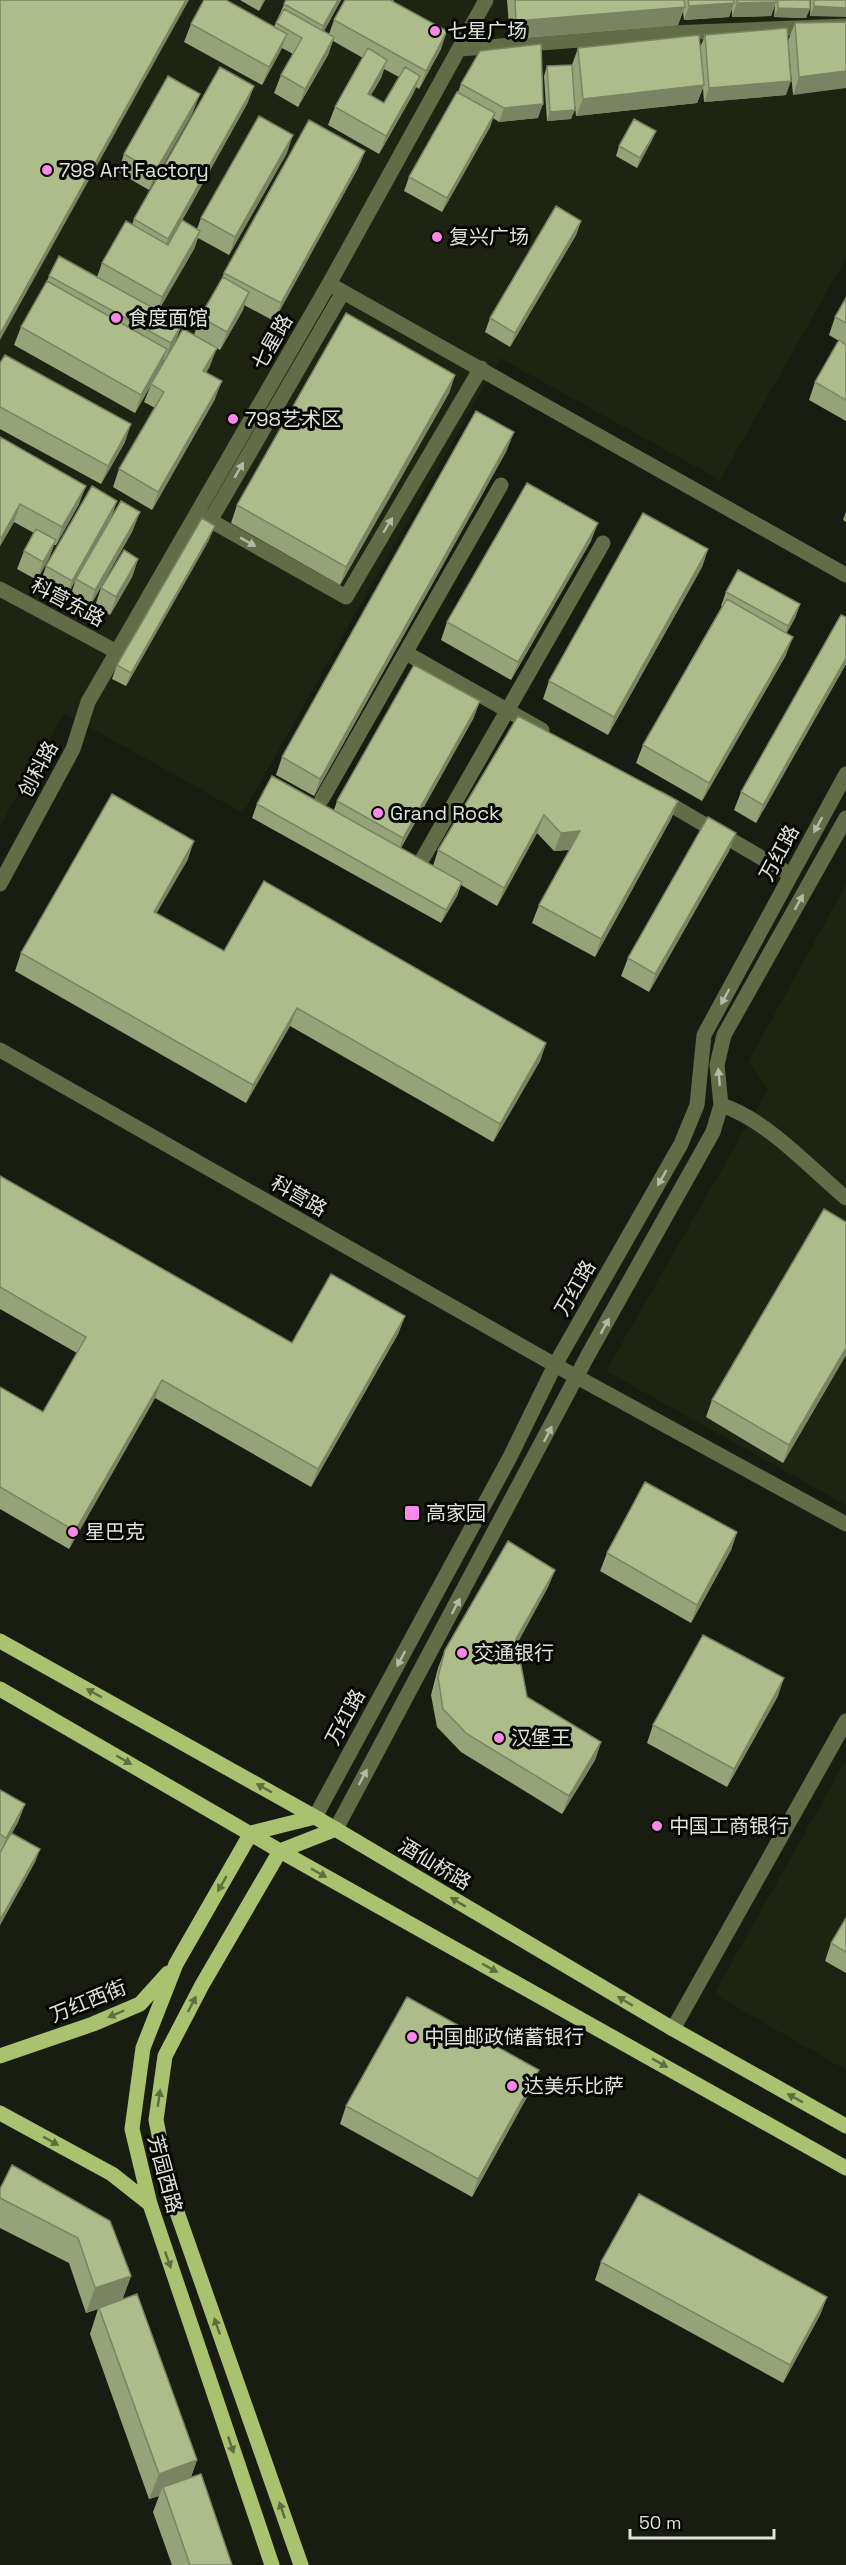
<svg xmlns="http://www.w3.org/2000/svg" width="846" height="2565" viewBox="0 0 846 2565" font-family="'Space Grotesk','Noto Sans SC',sans-serif">
<style>
.built{fill:#1f2412}
.lines{fill:none;stroke-linecap:round;stroke-linejoin:round}
.minor{stroke:#626d47;stroke-width:15}
.major{stroke:#aac170;stroke-width:15}
.wall{fill:#96a278;fill-rule:evenodd}
.shaded-wall{fill:#7a8462}
.building{fill:#aebc8c;stroke:#7a8462;stroke-width:1.5}
.oneway{fill:#b4baa7}
.oneway2{fill:#606d3f}
.poi-dot{fill:#f888ea;stroke:#060703;stroke-width:2}
.labels{text-anchor:middle;dominant-baseline:central;stroke-width:6;stroke-linejoin:round;paint-order:stroke}
.poi-label{font-size:20px;fill:#e0e3db;stroke:#060703;text-anchor:start}
.street-label{font-size:20px;fill:#e0e3db;stroke:#060703}
</style>
<rect width="100%" height="100%" fill="#191d11"/>
<path class="built" d="M0 0H846V258L720 480 500 358 243 813 64 713 0 826Z
M846 885V1505L606 1371 768 1089 748 1062Z
M846 1760V2070L714 1994Z"/>
<g class="lines">
<path class="minor" d="M460 49 671 33 846 26
M329 284 846 575
M197 513 346 597 481 368
M210 521 343 292
M0 589 117 652
M406 653 542 730
M659 798 791 875
M322 799 501 485
M423 858 603 543
M0 884 73 749 88 702 329 284 486 0
M0 1050 555 1365 846 1524
M721 1105C766 1119 810 1168 846 1198
M315 1817 510 1457 555 1365 681 1144 697 1105 704 1035 846 774
M336 1829 588 1355 713 1132 721 1105 717 1065 724 1035 846 818
M673 2029 846 1721"/>
<path class="major" d="M0 1641 315 1817 673 2029 846 2126
M0 1689 280 1851 846 2168
M0 2056 93 2024 140 2004 168 1973
M0 2113 112 2174 150 2204
M272 2565 150 2204 132 2129 143 2048 176 1964 251 1833 315 1817
M301 2565 171 2195 156 2120 165 2056 202 1985 280 1851 336 1829"/>
</g>
<path class="wall" d="M240 0H265L259 11Z
M286 0H341L324 31 329 34 334 20 345 0H394L393 1 441 49 419 89 416 87 413 94 379 154 328 125 335 107 363 58 333 41 328 55 298 107 274 93 281 75 293 54 282 48 262 85 184 42 191 24 274 27ZM384 69 399 77 384 103 371 95 381 78Z
M507 0H810L806 18 774 17 775 5 771 16 732 17V9L729 17 684 20 683 11 678 25 510 39Z
M811 0H846L810 16Z
M846 22 793 95 788 41 795 23Z
M705 35 786 95 704 102 703 88 697 103 576 116 573 84 571 119 547 121 544 76 547 66 572 65 578 48H700Z
M461 84 538 118 499 122 493 118 490 127 442 212 404 191 409 177 458 92Z
M254 86 247 104 182 220 197 229 201 218 287 153 229 255 198 238 194 249 158 311 182 324 175 342 164 361 163 360 161 367 210 366 206 372 215 399 152 510 113 487 119 469 155 408 144 402 151 385 135 413 14 345 21 327 47 281 49 276 97 277 102 263 132 225 134 219Z
M193 112 149 190 118 172 124 154Z
M656 131 652 140 637 168 616 156 619 146Z
M365 151 358 168 274 321 244 305 243 310 220 350 194 335 200 317 222 278 224 273Z
M581 221 576 235 510 347 485 332 490 318Z
M846 298V421L809 400 815 382 839 341 829 335 835 317Z
M0 363 125 442 101 484 0 429Z
M455 375 449 393 340 585 231 523 237 505Z
M0 437 79 504 56 545H54L49 558 37 580 17 569 24 551 34 533 14 522 0 546Z
M507 450 314 796 276 775 282 757Z
M846 512V522L843 520Z
M111 517 133 530 89 608 70 597 76 579 65 599 40 584 46 566Z
M209 540 126 686 112 679 117 665Z
M591 541 511 680 441 640 447 622Z
M708 549 702 567 608 735 543 699 549 681Z
M138 559 132 577 110 615 95 606 101 588Z
M726 592 800 604 795 618 786 634V655L702 801 636 763 643 745 722 606H721Z
M846 617V664L756 823 734 810 741 792Z
M480 701 473 719 401 848 433 866 438 850 518 716 678 801 671 819 595 957 532 923 539 905 570 850 554 851 537 833 497 906 461 885 457 896 441 923 252 818 257 804 334 810 337 801Z
M736 833 729 851 649 992 621 976 628 958Z
M188 859 156 913 224 951 546 1043 540 1061 493 1142 290 1026 246 1103 15 971 21 953Z
M0 1176 292 1343 405 1316 398 1334 311 1487 155 1398 69 1549 0 1509V1387L43 1412 77 1353 0 1309Z
M846 1222V1355L783 1463 706 1417 712 1400Z
M737 1532 731 1550 691 1623 600 1571 607 1553Z
M555 1570 548 1587 517 1643 527 1697 601 1742 595 1760 562 1814 461 1752 437 1727 431 1695 438 1668 445 1650Z
M778 1696 727 1787 647 1743 653 1725Z
M0 1790 25 1804 18 1822 12 1833 40 1849 35 1862 0 1925Z
M846 1918V1973L825 1961 831 1943Z
M532 2088 472 2197 340 2124 346 2106Z
M12 2165 131 2276 122 2300 197 2460 191 2477 232 2565H172L153 2512 159 2496 149 2499 90 2334 98 2309 86 2313 69 2263 0 2228V2189Z
M601 2262 827 2297 820 2315 783 2383 595 2280Z"/>
<path class="shaded-wall" d="M186 0H189L0 340V334Z
M263 0H265L259 11Z
M338 0H341L317 44 323 26Z
M776 2 771 16 732 17 737 3Z
M734 3 729 17 684 20 689 6Z
M814 6 846 8V17L810 16Z
M685 7 678 25 510 39 516 21Z
M778 8 810 9 806 18 774 17Z
M447 31 441 49 419 89 426 71Z
M287 34 280 52 262 85 269 67Z
M334 37 328 55 298 107 305 89Z
M387 60 381 78 361 112 368 94Z
M846 71V88L793 95 799 77Z
M420 76 413 94 379 154 386 136Z
M791 81 786 95 704 102 709 88Z
M704 85 697 103 576 116 583 99Z
M254 86 247 104 162 257 168 239Z
M200 94 193 112 149 190 155 172Z
M543 104 538 118 499 122 504 108Z
M575 110 571 119 547 121 550 112Z
M495 113 490 127 442 212 447 198Z
M656 131 652 140 637 168 640 158Z
M293 135 287 153 229 255 235 237Z
M365 151 358 168 274 321 281 303Z
M581 221 576 235 510 347 515 333Z
M200 231 194 249 156 315 162 297Z
M249 292 243 310 220 350 227 332Z
M182 324 175 342 164 361 171 343Z
M217 348 210 366 197 389 203 371Z
M167 349 161 367 135 413 141 395Z
M455 375 449 393 340 585 346 567Z
M222 381 215 399 152 510 158 492Z
M131 424 125 442 101 484 108 466Z
M514 432 507 450 314 796 320 779Z
M86 486 79 504 56 545 62 527Z
M117 501 111 519 65 599 72 581Z
M20 504 14 522 0 546 1 538Z
M140 512 133 530 89 608 95 590Z
M598 523 591 541 511 680 518 662Z
M215 526 209 540 126 686 131 673Z
M56 540 49 558 37 580 43 562Z
M708 549 702 567 608 735 614 717Z
M138 559 132 577 110 615 116 597Z
M800 604 795 618 783 640 788 626Z
M793 637 786 655 702 801 709 783Z
M846 658V664L756 823 763 805Z
M480 701 473 719 396 856 403 838Z
M678 801 671 819 595 957 601 939Z
M544 815 537 833 497 906 504 888Z
M580 831 574 849 554 851 561 833Z
M736 833 729 851 649 992 655 974Z
M194 841 188 859 147 930 154 912Z
M462 882 457 896 441 923 446 910Z
M297 1008 290 1026 246 1103 253 1085Z
M546 1043 540 1061 493 1142 500 1124Z
M405 1316 398 1334 311 1487 318 1469Z
M846 1348V1355L783 1463 789 1445Z
M162 1380 155 1398 69 1549 75 1531Z
M737 1532 731 1550 691 1623 697 1605Z
M555 1570 548 1587 510 1657 516 1639Z
M784 1678 778 1696 727 1787 734 1769Z
M601 1742 595 1760 562 1814 569 1796Z
M25 1804 18 1822 0 1855 6 1838Z
M40 1849 35 1862 0 1925V1920Z
M539 2070 532 2088 472 2197 478 2179Z
M131 2276 122 2301 86 2313 95 2288Z
M827 2297 820 2315 783 2383 790 2365Z
M197 2460 188 2485 163 2487 159 2496 149 2499 159 2474Z"/>
<path class="building" d="M0 0H186L0 334Z
M204 0H226L287 34 269 67 191 24Z
M286 0H338L323 26 284 4Z
M345 0H390L447 31 426 71 334 20Z
M515 0H684L685 7 516 21Z
M688 0H734V3L689 6Z
M737 0H776V2L737 3Z
M778 0H810V9L778 8Z
M814 0H846V8L814 6Z
M284 9 334 37 305 89 281 75 302 38 276 23Z
M846 22V71L799 77 795 23Z
M787 28 791 81 709 88 705 35Z
M699 35 704 85 583 99 578 48Z
M541 44 543 104 504 108 461 84 480 51Z
M368 48 387 60 368 94 384 103 405 67 420 76 386 136 335 107Z
M572 65 575 110 550 112 547 66Z
M220 67 254 86 168 239 134 219Z
M168 76 200 94 155 172 124 154Z
M457 92 495 113 447 198 409 177Z
M259 116 293 135 235 237 201 218Z
M634 119 656 131 640 158 619 146Z
M309 120 365 151 281 303 224 273Z
M556 206 581 221 515 333 490 318Z
M182 220 200 231 162 297 102 263 126 221 168 245Z
M59 256 182 324 171 343 49 276Z
M223 277 249 292 227 332 200 317Z
M47 281 167 349 141 395 21 327Z
M846 298V323L835 317Z
M346 313 455 375 346 567 237 505Z
M183 329 217 348 203 371 222 381 158 492 119 469 164 392 151 384Z
M839 340 846 345V400L815 382Z
M5 355 131 424 108 466 0 407V363Z
M476 411 514 432 320 779 282 757Z
M0 437 86 486 62 527 20 504 1 538 0 537Z
M527 483 598 523 518 662 447 622Z
M92 486 117 501 72 581 46 566Z
M121 501 140 512 95 590 76 579Z
M643 513 708 549 614 717 549 681Z
M202 518 215 526 131 673 117 665Z
M36 529 56 540 43 562 24 551Z
M124 550 138 559 116 597 101 588Z
M738 570 800 604 788 626 726 592Z
M727 599 793 637 709 783 643 745Z
M841 615 846 617V658L763 805 741 792Z
M414 665 480 701 403 838 337 801Z
M518 716 678 801 601 939 539 905 580 831 561 833 544 815 504 888 438 850Z
M272 776 462 882 446 910 257 804Z
M112 794 194 841 154 912 224 951 264 881 546 1043 500 1124 297 1008 253 1085 21 953Z
M708 817 736 833 655 974 628 958Z
M0 1176 292 1343 331 1274 405 1316 318 1469 162 1380 75 1531 0 1487V1387L43 1412 86 1337 0 1287Z
M824 1209 846 1222V1348L789 1445 712 1400Z
M645 1482 737 1532 697 1605 607 1553Z
M508 1541 555 1570 516 1639 527 1697 601 1742 569 1796 467 1734 443 1709 438 1677 445 1650Z
M703 1635 784 1678 734 1769 653 1725Z
M0 1790 25 1804 6 1838 0 1834Z
M11 1833 40 1849 0 1920V1853Z
M846 1918V1952L831 1943Z
M407 1997 539 2070 478 2179 346 2106Z
M12 2165 110 2221 131 2276 95 2288 78 2238 0 2198V2189Z
M639 2194 827 2297 790 2365 601 2262Z
M137 2294 197 2460 159 2474 99 2308Z
M201 2474 232 2565H190L163 2487Z"/>
<defs><path id="oneway-solid" d="M-6-.8H1V-3.2L6.5 0L1 3.2V.8H-6Z" transform="scale(1.5)"/></defs>
<g class="oneway">
<use href="#oneway-solid" transform="translate(239 470) rotate(-60)"/>
<use href="#oneway-solid" transform="translate(388 525) rotate(-59)"/>
<use href="#oneway-solid" transform="translate(248 542) rotate(29)"/>
<use href="#oneway-solid" transform="translate(818 825) rotate(118)"/>
<use href="#oneway-solid" transform="translate(799 902) rotate(-61)"/>
<use href="#oneway-solid" transform="translate(725 997) rotate(118)"/>
<use href="#oneway-solid" transform="translate(719 1077) rotate(-95)"/>
<use href="#oneway-solid" transform="translate(662 1178) rotate(120)"/>
<use href="#oneway-solid" transform="translate(605 1326) rotate(-61)"/>
<use href="#oneway-solid" transform="translate(548 1434) rotate(-63)"/>
<use href="#oneway-solid" transform="translate(456 1606) rotate(-62)"/>
<use href="#oneway-solid" transform="translate(401 1659) rotate(118)"/>
<use href="#oneway-solid" transform="translate(363 1777) rotate(-62)"/>
</g>
<g class="oneway2">
<use href="#oneway-solid" transform="translate(94 1693) rotate(-151)"/>
<use href="#oneway-solid" transform="translate(124 1760) rotate(30)"/>
<use href="#oneway-solid" transform="translate(264 1788) rotate(-151)"/>
<use href="#oneway-solid" transform="translate(319 1873) rotate(29)"/>
<use href="#oneway-solid" transform="translate(222 1884) rotate(120)"/>
<use href="#oneway-solid" transform="translate(458 1902) rotate(-149)"/>
<use href="#oneway-solid" transform="translate(490 1968) rotate(29)"/>
<use href="#oneway-solid" transform="translate(625 2001) rotate(-149)"/>
<use href="#oneway-solid" transform="translate(192 2004) rotate(-63)"/>
<use href="#oneway-solid" transform="translate(116 2014) rotate(157)"/>
<use href="#oneway-solid" transform="translate(660 2063) rotate(29)"/>
<use href="#oneway-solid" transform="translate(159 2098) rotate(-82)"/>
<use href="#oneway-solid" transform="translate(795 2098) rotate(-151)"/>
<use href="#oneway-solid" transform="translate(51 2141) rotate(29)"/>
<use href="#oneway-solid" transform="translate(168 2260) rotate(71)"/>
<use href="#oneway-solid" transform="translate(217 2326) rotate(-109)"/>
<use href="#oneway-solid" transform="translate(231 2445) rotate(71)"/>
<use href="#oneway-solid" transform="translate(282 2510) rotate(-109)"/>
</g>
<g class="poi-dot">
<circle cx="435" cy="31" r="6"/>
<circle cx="47" cy="170" r="6"/>
<circle cx="437" cy="237" r="6"/>
<circle cx="116" cy="318" r="6"/>
<circle cx="233" cy="419" r="6"/>
<circle cx="378" cy="813" r="6"/>
<rect x="404" y="1505" width="16" height="16" rx="3"/>
<circle cx="73" cy="1532" r="6"/>
<circle cx="462" cy="1653" r="6"/>
<circle cx="499" cy="1738" r="6"/>
<circle cx="657" cy="1826" r="6"/>
<circle cx="412" cy="2037" r="6"/>
<circle cx="512" cy="2086" r="6"/>
</g>
<g class="labels">
<g class="poi-label">
<text x="447" y="31">七星广场</text>
<text x="59" y="170">798 Art Factory</text>
<text x="449" y="237">复兴广场</text>
<text x="128" y="318">食度面馆</text>
<text x="245" y="419">798艺术区</text>
<text x="390" y="813">Grand Rock</text>
<text x="426" y="1513">高家园</text>
<text x="85" y="1532">星巴克</text>
<text x="474" y="1653">交通银行</text>
<text x="511" y="1738">汉堡王</text>
<text x="669" y="1826">中国工商银行</text>
<text x="424" y="2037">中国邮政储蓄银行</text>
<text x="524" y="2086">达美乐比萨</text>
</g>
<g class="street-label">
<text transform="translate(272 342) rotate(-60)">七星路</text>
<text transform="translate(68 602) rotate(28)">科营东路</text>
<text transform="translate(38 769) rotate(-62)">创科路</text>
<text transform="translate(779 853) rotate(-62)">万红路</text>
<text transform="translate(299 1196) rotate(30)">科营路</text>
<text transform="translate(575 1288) rotate(-60)">万红路</text>
<text transform="translate(345 1717) rotate(-62)">万红路</text>
<text transform="translate(435 1864) rotate(31)">酒仙桥路</text>
<text transform="translate(88 2001) rotate(-22)">万红西街</text>
<text transform="translate(165 2174) rotate(75)">芳园西路</text>
</g>
</g>
<path d="M630 2529v9h144v-9" fill="none" stroke="#e0e3db" stroke-width="3"/>
<text x="639" y="2529" font-size="18" fill="#e0e3db" stroke="#060703" stroke-width="4.5" paint-order="stroke">50 m</text>
</svg>
